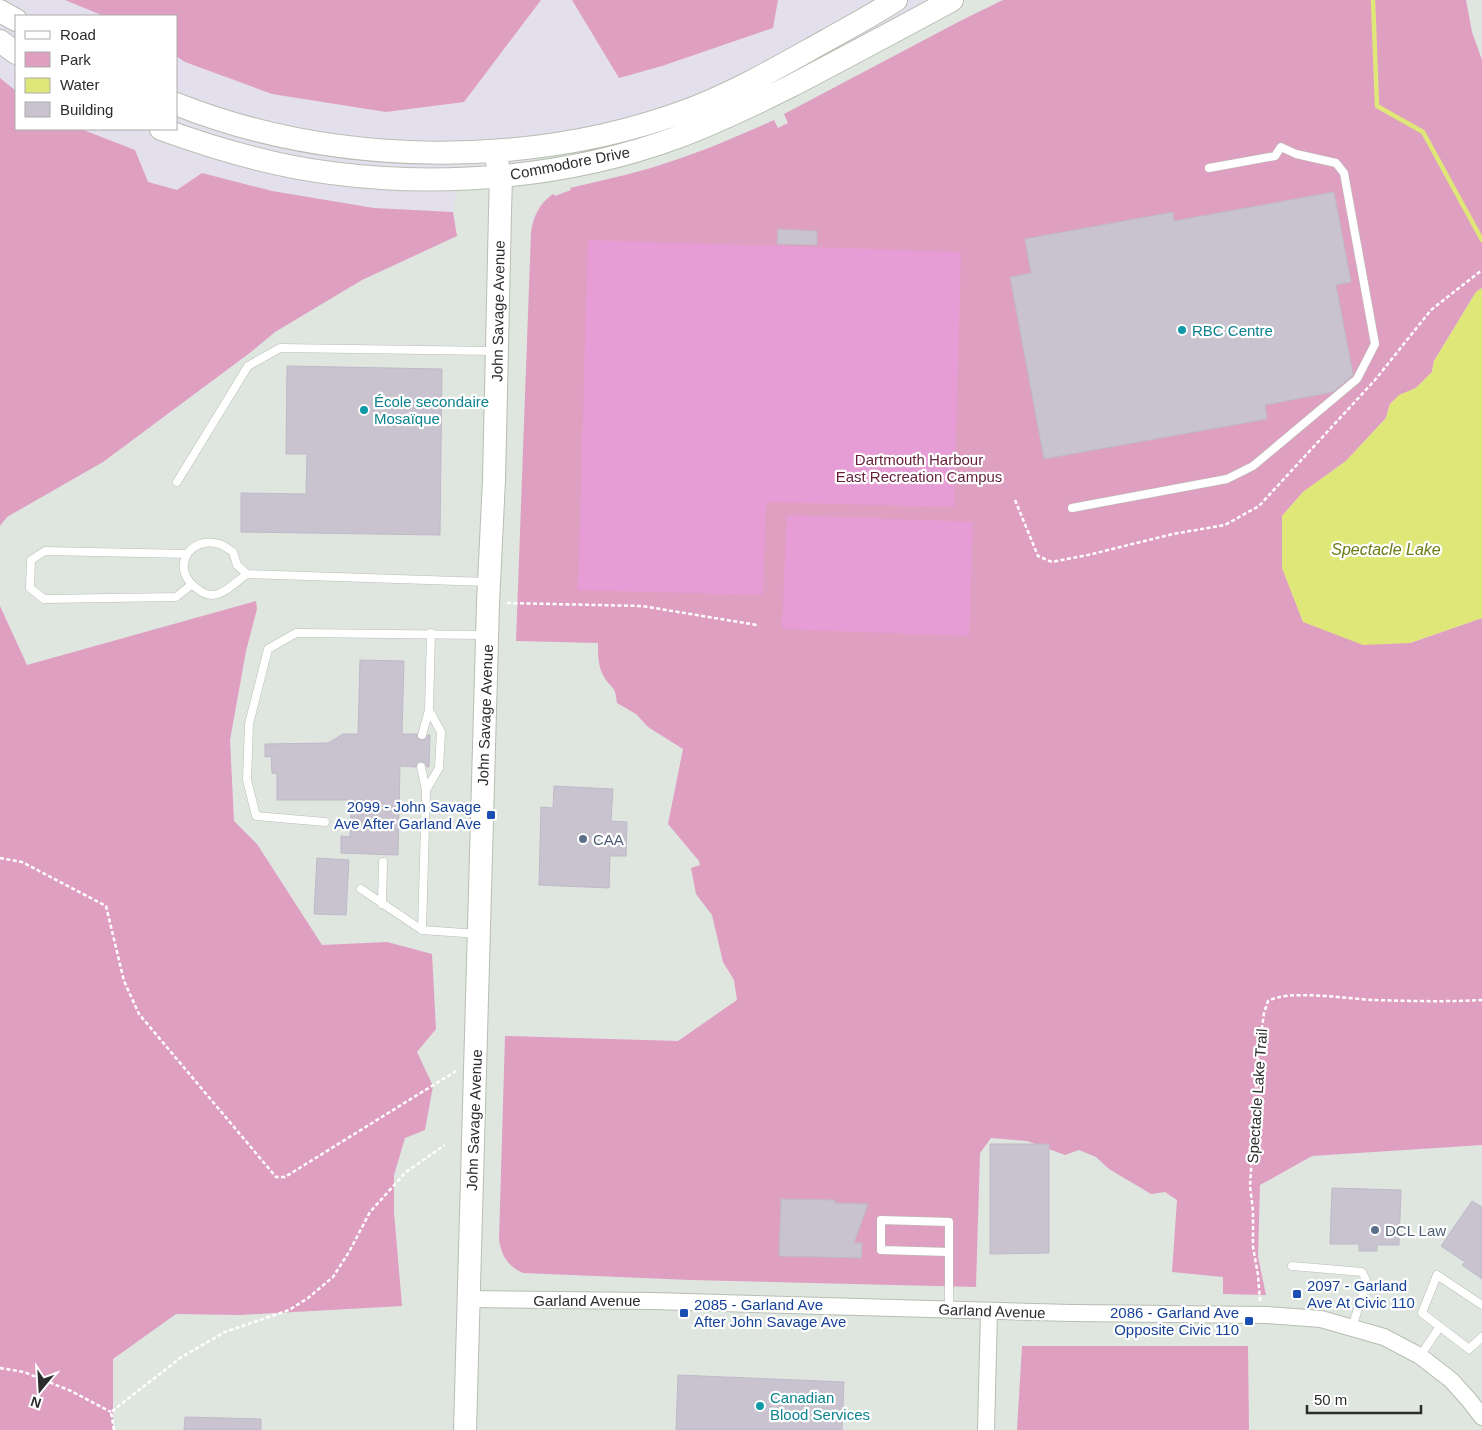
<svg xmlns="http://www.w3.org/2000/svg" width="1482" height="1430" viewBox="0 0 1482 1430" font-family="Helvetica,sans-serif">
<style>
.industrial{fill:#dfe6e0}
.green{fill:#df9fc1}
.pitch{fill:#e69cd5}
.water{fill:#dfe779}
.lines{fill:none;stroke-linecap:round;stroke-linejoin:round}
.stream{stroke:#dfe779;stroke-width:4.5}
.building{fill:#c8c3cf;stroke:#c0b9c8}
.service-casing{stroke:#b7beb2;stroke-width:9}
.minor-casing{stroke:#b7beb2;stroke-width:18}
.secondary-casing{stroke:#b7beb2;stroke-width:24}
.path{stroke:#fff;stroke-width:2.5;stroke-dasharray:4 2.5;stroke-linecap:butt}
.service{stroke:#fff;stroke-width:8}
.minor{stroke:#fff;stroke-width:16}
.secondary{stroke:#fff;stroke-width:22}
.culture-dot{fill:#0f9aa8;stroke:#fff;stroke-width:2}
.transit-dot{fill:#1a4fb4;stroke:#fff;stroke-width:2}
.service-dot{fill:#5c6f8a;stroke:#fff;stroke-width:2}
.labels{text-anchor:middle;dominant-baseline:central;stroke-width:4.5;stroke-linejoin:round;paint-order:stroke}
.street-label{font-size:15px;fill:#2c2c2c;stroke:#fff}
.culture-label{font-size:15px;fill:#0d838f;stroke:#fff;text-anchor:start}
.park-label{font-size:15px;fill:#651f3b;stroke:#fff}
.transit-label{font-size:15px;fill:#164399;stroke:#fff;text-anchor:end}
.service-label{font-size:15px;fill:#4e5e75;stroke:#fff;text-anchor:start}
.water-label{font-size:16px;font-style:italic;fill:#6b7b15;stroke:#fff}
</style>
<rect width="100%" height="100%" fill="#e4dfed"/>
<path class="industrial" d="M939 0H1003L784 115 788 123 778 128 774 120 723 143 677 160 627 175 571 188V190L554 196 553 194 536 212 533 218 531 232 517 641 598 643V659L603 675 648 727 683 749 668 824 699 861 723 962 753 1008 754 1043 505 1036 499 1240 501 1251 509 1264 523 1273 532 1274 976 1286 980 1152 998 1129 1082 1149 1096 1157 1109 1169 1180 1189 1225 1197 1223 1294 1266 1295 1258 1257 1260 1185 1312 1156 1482 1145V1430H1249L1248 1346H1023L1017 1430H113V1359L176 1314 240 1315 394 1212V1175L405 1138 425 1130 433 1086 417 1052 435 1029 387 942 322 945 257 844 234 821 230 740 246 651 257 609 256 602 27 665 0 606V526L7 517 103 462 251 352 275 332 362 280 457 236 453 212 459 172 637 141 809 62Z
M1466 0H1482V60L1472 32Z"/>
<path class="green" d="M65 0H541L464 102 386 112 272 94 185 62 176 56V16H104Z
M572 0H778L773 28 662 66 619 78Z
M1003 0H1466L1472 32 1482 60V288L1476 292 1434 361 1432 372 1416 388 1400 395 1390 404 1386 418 1346 461 1303 492 1282 516V567L1303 622 1410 643 1482 618V1145L1312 1156 1260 1185 1258 1257 1266 1295 1223 1294V1277L1172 1272 1177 1200 1165 1192 1151 1194 1109 1169 1096 1157 1079 1150 1065 1155 1027 1141 991 1138 980 1153 976 1287 690 1280 523 1273C508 1266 502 1257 499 1240L505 1036 678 1041 737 1000 734 980 723 962 712 915 696 894 691 868 700 865 699 861 668 824 683 749 648 727 636 714 617 703C615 683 611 690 603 675 598 666 598 654 598 643L516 641 531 232C534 215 539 204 553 194L555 196 571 190 570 188C607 179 643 172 678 159 711 148 742 134 774 120L778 128 788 123 784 114 962 20Z
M0 78 16 91V129H81L135 150 148 182 177 190 202 173 272 191 374 208 453 212 457 236 362 280 275 332 251 352 103 462 7 517 0 526Z
M256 601 257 609 246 651 230 740 234 821 257 844 322 945 387 942 432 954 436 1029 417 1052 433 1086 425 1130 405 1138 394 1175V1212L402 1306 240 1315 176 1314 113 1359V1430H0V606L27 665Z
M1022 1346H1248L1249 1430H1017Z"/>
<path class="pitch" d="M588 240 961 252 954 507 766 502 763 595 578 590Z
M787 515 973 522 969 636 782 629Z"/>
<path class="water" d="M1482 288V618L1410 643 1363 645 1303 622 1282 568V516L1303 492 1346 461 1386 418 1390 404 1399 395 1416 388 1432 372 1434 361 1476 292Z"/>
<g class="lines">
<path class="stream" d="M1373 0 1377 106 1423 132 1482 240"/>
</g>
<path class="building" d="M1334 192 1351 282 1336 285 1353 374 1352 376 1333 392 1265 405 1267 419 1044 459 1010 277 1031 273 1025 239 1173 212 1174 221Z
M778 229 817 231V245L777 244Z
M287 366 442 369 440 535 241 532V493L306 494 307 454H286Z
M360 660 404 661 402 734H417L418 739 421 740 426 739 428 735H430L429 767H427L425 763 420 761 417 763 416 767 400 766 398 855 341 853V836L350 837 351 800H277V774L272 773 271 756 265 757V744L328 743 343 734H358Z
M554 786 613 789 611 821 627 822 626 856H610L609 888 539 885 541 807 553 808Z
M317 858 349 860 346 915 314 914Z
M990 1144H1049V1253L990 1254Z
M1332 1188 1401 1190 1399 1245H1377V1251H1359V1244H1330Z
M781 1199 835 1200V1203L868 1204 854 1243H862L861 1258 779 1256Z
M1472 1201 1482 1207V1279L1462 1265 1465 1262 1441 1246Z
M678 1375 844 1382 842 1430H676Z
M185 1417 261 1419V1430H184Z"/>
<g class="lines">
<defs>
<path id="service" d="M177 482 248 366 280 348 495 351
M1072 508 1227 479 1253 466 1357 379 1375 344 1344 173 1336 163 1296 154 1281 147 1275 156 1209 168
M187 554 45 551 31 560 30 588 44 599 176 597 191 585
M247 574C238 580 228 591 218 594 211 596 204 594 199 590 168 570 189 535 219 544 224 545 228 549 233 552L237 565 247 574 487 582
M422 735 429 710
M421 767 426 790
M325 822 256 816 247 780 249 724 268 649 296 633 486 635
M361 889 422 930 426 790 439 768 441 732 429 710 431 633
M382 904 383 862
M422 930 478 934
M949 1252 881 1250V1220L949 1222V1309
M1292 1266 1362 1272 1367 1282 1352 1327
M1482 1305 1437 1275 1422 1313 1469 1349 1482 1337
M1420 1356 1439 1328"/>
<path id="minor" d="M468 1299 653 1301 1071 1313 1267 1315 1321 1319 1384 1337 1420 1356 1451 1380 1469 1400 1482 1417
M986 1430 989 1311"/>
<path id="secondary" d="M0 11 16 20
M0 41 16 53
M176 104C335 167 531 169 691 109 738 91 782 65 827 40 850 27 873 15 896 0
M161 129C216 149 273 166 331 173 445 188 570 177 678 137 718 122 755 104 793 85 846 57 899 29 952 0
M465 1430 488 603 494 480 500 212 501 177 494 151"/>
</defs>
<use href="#service" class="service-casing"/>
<use href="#minor" class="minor-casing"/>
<use href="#secondary" class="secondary-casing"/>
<path class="path" d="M1015 500 1038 556 1052 562 1088 555 1173 534 1225 525 1259 506 1375 380 1431 310 1482 270
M507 603 642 606 757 625
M0 858 22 862 106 906 124 981 139 1014 276 1177H285L456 1071
M1260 1301 1258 1275 1253 1247V1211L1250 1186 1258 1057 1264 1013 1268 1001C1289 989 1348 999 1374 1000 1410 1001 1446 1002 1482 1000
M0 1368 24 1372 71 1391 111 1412
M114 1430 111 1412 180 1358 225 1332 289 1310 308 1298 333 1277 349 1252 370 1212 406 1172 445 1145"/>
<use href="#service" class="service"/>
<use href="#minor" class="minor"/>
<use href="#secondary" class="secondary"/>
</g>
<g class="culture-dot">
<circle cx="1182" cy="330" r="5"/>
<circle cx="364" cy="410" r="5"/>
<circle cx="760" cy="1406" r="5"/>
</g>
<g class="transit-dot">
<rect x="486" y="810" width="10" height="10" rx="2.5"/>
<rect x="1292" y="1289" width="10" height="10" rx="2.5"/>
<rect x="679" y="1308" width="10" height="10" rx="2.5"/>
<rect x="1244" y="1316" width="10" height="10" rx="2.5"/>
</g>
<g class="service-dot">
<circle cx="583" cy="839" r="5"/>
<circle cx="1375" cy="1230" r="5"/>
</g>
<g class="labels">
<g class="street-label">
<text transform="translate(570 163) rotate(-11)">Commodore Drive</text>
<text transform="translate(498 311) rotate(-89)">John Savage Avenue</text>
<text transform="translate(485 715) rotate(-88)">John Savage Avenue</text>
<text transform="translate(1257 1096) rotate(-86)">Spectacle Lake Trail</text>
<text transform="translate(474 1120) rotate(-88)">John Savage Avenue</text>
<text x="587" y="1300">Garland Avenue</text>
<text transform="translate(992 1311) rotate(2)">Garland Avenue</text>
</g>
<g class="culture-label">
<text x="1192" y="330">RBC Centre</text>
<text x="374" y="401">École secondaire<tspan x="374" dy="17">Mosaïque</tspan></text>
<text x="770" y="1397">Canadian<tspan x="770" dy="17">Blood Services</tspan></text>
</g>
<g class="park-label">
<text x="919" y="459">Dartmouth Harbour<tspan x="919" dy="17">East Recreation Campus</tspan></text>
</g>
<g class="transit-label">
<text x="481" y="806">2099 - John Savage<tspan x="481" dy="17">Ave After Garland Ave</tspan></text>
<text x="1307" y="1285" text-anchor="start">2097 - Garland<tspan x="1307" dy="17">Ave At Civic 110</tspan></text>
<text x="694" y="1304" text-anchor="start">2085 - Garland Ave<tspan x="694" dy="17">After John Savage Ave</tspan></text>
<text x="1239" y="1312">2086 - Garland Ave<tspan x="1239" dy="17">Opposite Civic 110</tspan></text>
</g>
<g class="service-label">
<text x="593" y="839">CAA</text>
<text x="1385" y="1230">DCL Law</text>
</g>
<g class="water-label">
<text x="1386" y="549">Spectacle Lake</text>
</g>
</g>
<rect x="15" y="15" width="162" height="115" fill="#ffffff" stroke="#ababab"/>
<rect x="25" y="31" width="25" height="8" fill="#ffffff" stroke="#ababab"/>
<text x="60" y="40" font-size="15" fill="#2c2c2c">Road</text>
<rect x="25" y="52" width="25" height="15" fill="#df9fc1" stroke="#ababab"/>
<text x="60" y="65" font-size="15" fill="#2c2c2c">Park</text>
<rect x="25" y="78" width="25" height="15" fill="#dfe779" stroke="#ababab"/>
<text x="60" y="90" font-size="15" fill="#2c2c2c">Water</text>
<rect x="25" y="102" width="25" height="15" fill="#c8c3cf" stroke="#ababab"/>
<text x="60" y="115" font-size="15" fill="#2c2c2c">Building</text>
<g transform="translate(40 1390) rotate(198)" stroke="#ffffff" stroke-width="4" paint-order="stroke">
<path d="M0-4L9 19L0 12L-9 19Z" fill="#2c2c2c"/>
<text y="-8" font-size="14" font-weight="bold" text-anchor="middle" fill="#2c2c2c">N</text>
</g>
<path d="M1307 1405v8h114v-8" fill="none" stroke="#2c2c2c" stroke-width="2.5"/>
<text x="1314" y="1405" font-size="15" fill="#2c2c2c" stroke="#ffffff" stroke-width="4" paint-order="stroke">50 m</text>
</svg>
